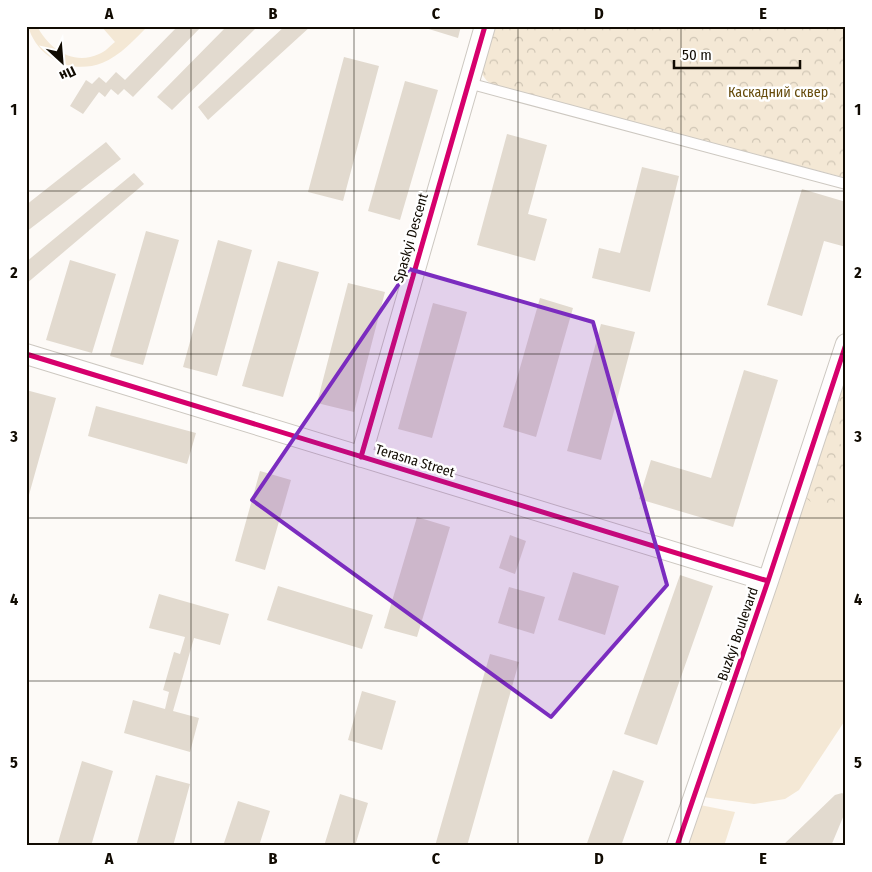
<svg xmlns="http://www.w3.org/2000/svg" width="872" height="872" viewBox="0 0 872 872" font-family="'Fira Sans Condensed',sans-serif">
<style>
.green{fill:#f4e8d5}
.forest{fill:url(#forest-crowns)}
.building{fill:#e2dacf}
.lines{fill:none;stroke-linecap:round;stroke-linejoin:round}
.service-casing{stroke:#cdc8c1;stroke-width:12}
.minor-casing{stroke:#cdc8c1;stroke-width:22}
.service{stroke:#fffefe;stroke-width:10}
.minor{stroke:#fffefe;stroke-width:20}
.cycleway-casing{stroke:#fff;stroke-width:8}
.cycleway{stroke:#d6006c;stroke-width:5}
.marked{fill:#7b2cbf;fill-opacity:0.2;stroke:#7b2cbf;stroke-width:4;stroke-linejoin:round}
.grid{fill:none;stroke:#110b02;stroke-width:1;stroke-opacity:0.55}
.labels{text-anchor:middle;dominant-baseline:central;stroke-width:5;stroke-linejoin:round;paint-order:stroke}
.park-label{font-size:14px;fill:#664b0b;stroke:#fff}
.street-label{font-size:14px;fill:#110b02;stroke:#fff}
.neatline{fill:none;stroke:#110b02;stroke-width:2}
.grid-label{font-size:16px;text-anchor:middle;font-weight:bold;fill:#110b02}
</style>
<defs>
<pattern id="forest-crowns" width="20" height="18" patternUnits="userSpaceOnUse" patternTransform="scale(1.25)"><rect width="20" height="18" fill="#f4e8d5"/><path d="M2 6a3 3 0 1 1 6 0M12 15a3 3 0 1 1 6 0" fill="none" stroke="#d0c6b5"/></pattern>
</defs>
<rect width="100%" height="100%" fill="#fdfaf7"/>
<path class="green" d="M28 26H37C49 49 73 66 99 54 105 52 110 46 115 42L101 26H148C135 39 120 56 102 63 71 75 37 58 28 26Z
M846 354V719L799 790 785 799 754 804 703 797Z
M700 805 735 812 724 846H687Z"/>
<path class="forest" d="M490 26H846V178L497 87 487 81 481 73Z
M846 366V417L843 420 838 441 846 451V456L834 503 826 508 817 507 801 494Z"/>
<path class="building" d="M178 26H202L133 97 124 89 118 95 111 89 105 97 99 92 83 114 70 106 86 80 92 84 99 77 106 83 116 72 125 80Z
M227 26H258L172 110 157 97Z
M285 26H311L208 120 198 107Z
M419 26H461L458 38Z
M344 57 379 66 343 201 308 192Z
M405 81 438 90 400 220 368 211Z
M507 134 547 145 528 214 547 219 535 261 477 245Z
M106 142 121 159 26 232V205Z
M642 167 679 176 650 292 592 278 599 248 620 253Z
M134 173 144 184 26 284V262Z
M802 189 846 202V247L824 241 802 316 767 305Z
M146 231 179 240 143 365 110 356Z
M218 240 252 250 217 376 183 367Z
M70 260 116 274 92 353 46 340Z
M278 261 319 272 283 397 242 386Z
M348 283 385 292 354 412 317 403Z
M540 298 573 308 536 437 503 427Z
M433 303 467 312 432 438 398 429Z
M601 324 635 332 601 460 567 451Z
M744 370 778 380 733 527 639 499 651 460 711 478Z
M26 390 56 398 27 502H26Z
M96 406 196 433 187 464 88 436Z
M260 471 291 480 265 570 235 561Z
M417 517 450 527 417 637 384 628Z
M510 535 526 541 515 574 499 568Z
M573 572 619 586 605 635 558 620Z
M680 575 713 586 657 745 624 734Z
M278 586 373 615 362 649 267 620Z
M509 587 545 597 534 634 498 623Z
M159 594 229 614 220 645 194 638 173 711 199 718 190 752 124 733 133 700 165 709 169 692 163 690 174 652 180 654 185 637 149 628Z
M490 654 519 662 467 846H435Z
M362 691 396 701 382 750 348 740Z
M82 761 113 771 91 846H57Z
M613 770 644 781 621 846H586Z
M156 775 190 784 173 846H136Z
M842 793 846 796V810L831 846H782L835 795Z
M340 794 368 803 355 846H324Z
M238 801 270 811 259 846H223Z"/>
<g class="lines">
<defs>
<path id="service" d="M468 83 846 184"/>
<path id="minor" d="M26 354 768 581
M361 457 485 26
M677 846 768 581 846 344"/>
</defs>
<use href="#service" class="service-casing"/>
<use href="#minor" class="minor-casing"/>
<use href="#service" class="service"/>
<use href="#minor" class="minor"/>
<defs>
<path id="cycleway" d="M26 354 768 581
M361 457 485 26
M677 846 768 581 846 344"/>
</defs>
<use href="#cycleway" class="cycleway-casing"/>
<use href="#cycleway" class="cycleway"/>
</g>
<path class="marked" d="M409 269 593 322 667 585 551 717 252 500Z"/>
<path class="grid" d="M191 26V846M354 26V846M518 26V846M681 26V846M26 191H846M26 354H846M26 518H846M26 681H846"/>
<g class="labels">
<g class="park-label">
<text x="778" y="92">Каскадний сквер</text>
</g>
<g class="street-label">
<text transform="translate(411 238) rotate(-74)">Spaskyi Descent</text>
<text transform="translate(415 461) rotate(17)">Terasna Street</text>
<text transform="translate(738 634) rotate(-71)">Buzkyi Boulevard</text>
</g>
</g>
<rect width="872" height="872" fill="none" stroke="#ffffff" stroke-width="55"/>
<g transform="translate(62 62) rotate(154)" stroke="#ffffff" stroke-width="4" paint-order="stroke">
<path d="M0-4L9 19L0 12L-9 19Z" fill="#110b02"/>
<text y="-8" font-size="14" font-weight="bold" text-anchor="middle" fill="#110b02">Пн</text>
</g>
<path d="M674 60v8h126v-8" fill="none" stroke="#110b02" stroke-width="2.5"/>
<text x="682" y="60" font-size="15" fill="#110b02" stroke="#ffffff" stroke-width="4" paint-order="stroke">50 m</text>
<rect x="28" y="28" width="816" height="816" class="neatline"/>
<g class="grid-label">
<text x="109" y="19">A</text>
<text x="273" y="19">B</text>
<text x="436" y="19">C</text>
<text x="599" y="19">D</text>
<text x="763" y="19">E</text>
<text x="14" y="115">1</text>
<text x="858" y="115">1</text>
<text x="14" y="278">2</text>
<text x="858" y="278">2</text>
<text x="14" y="442">3</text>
<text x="858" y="442">3</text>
<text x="14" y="605">4</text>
<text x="858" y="605">4</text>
<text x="14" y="768">5</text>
<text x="858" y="768">5</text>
<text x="109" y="864">A</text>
<text x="273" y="864">B</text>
<text x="436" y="864">C</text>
<text x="599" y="864">D</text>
<text x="763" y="864">E</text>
</g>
</svg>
